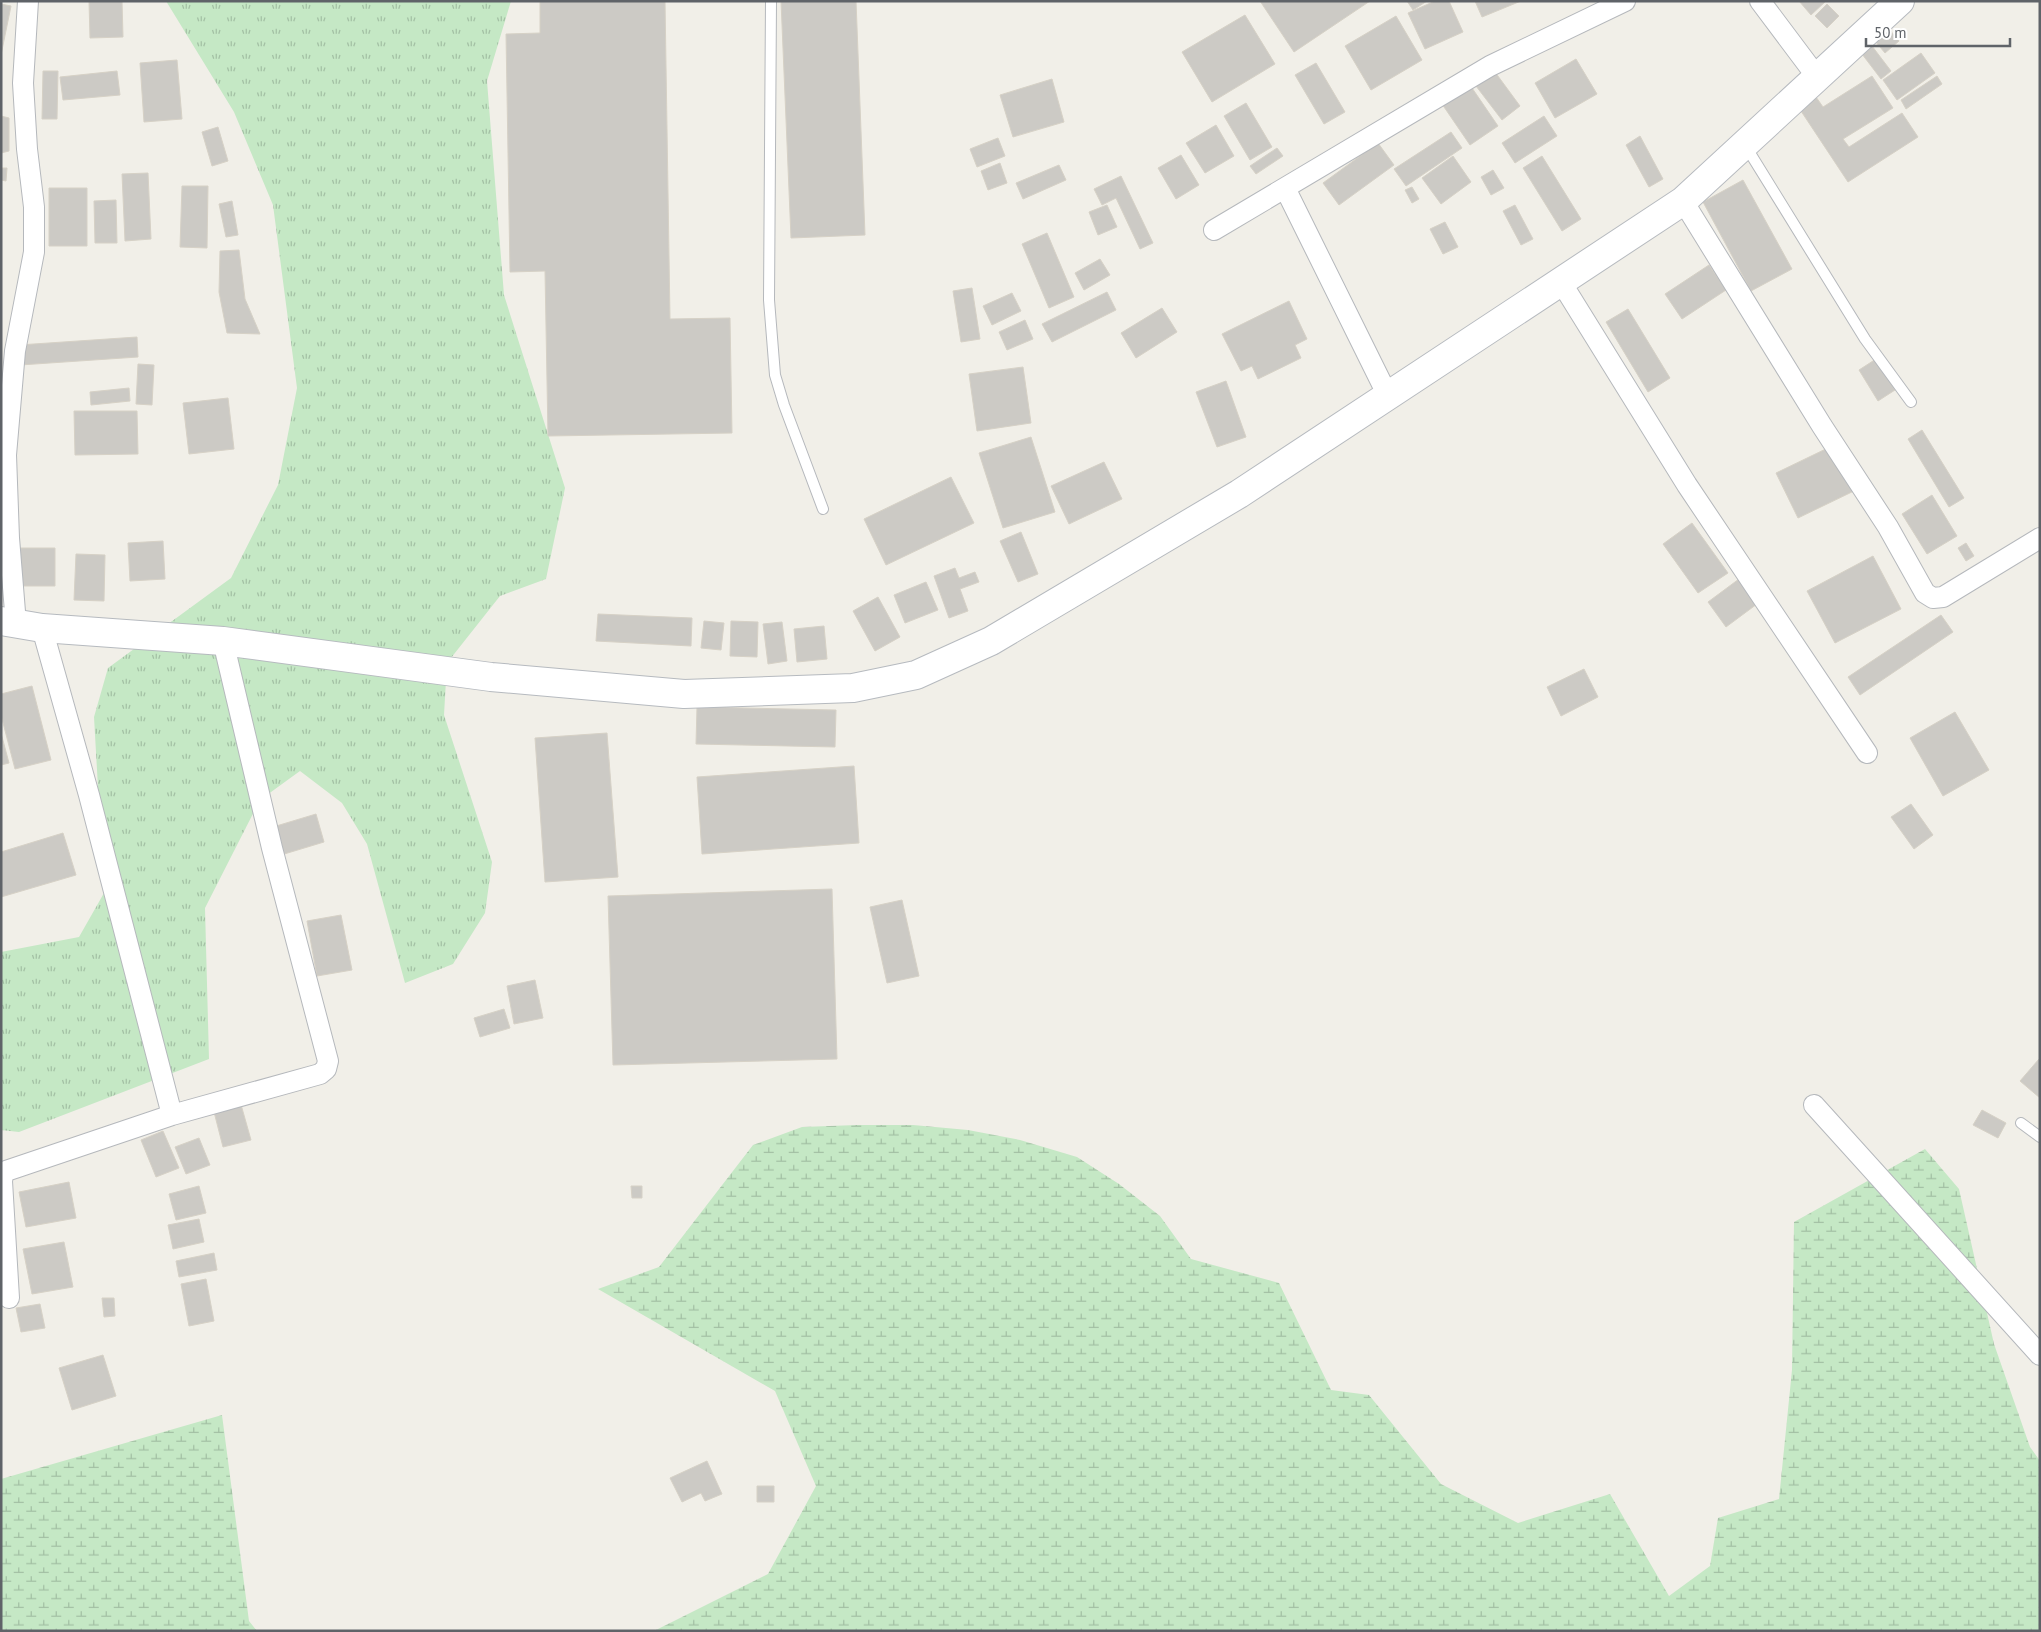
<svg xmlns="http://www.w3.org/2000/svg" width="2041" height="1632" viewBox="0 0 2041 1632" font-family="'PT Sans',sans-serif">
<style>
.grass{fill:url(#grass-tufts)}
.wetland{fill:url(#wetland-marsh)}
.building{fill:#cccac5;stroke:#d6d1c6}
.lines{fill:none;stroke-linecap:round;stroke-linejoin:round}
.service-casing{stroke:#b5b8bc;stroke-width:12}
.minor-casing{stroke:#b5b8bc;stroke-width:22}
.secondary-casing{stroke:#b6babf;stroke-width:30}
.service{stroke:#fff;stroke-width:10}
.minor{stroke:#fff;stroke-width:20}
.secondary{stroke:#fff;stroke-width:28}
</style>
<defs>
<pattern id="grass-tufts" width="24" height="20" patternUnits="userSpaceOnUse" patternTransform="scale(1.25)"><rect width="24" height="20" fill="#c5e8c5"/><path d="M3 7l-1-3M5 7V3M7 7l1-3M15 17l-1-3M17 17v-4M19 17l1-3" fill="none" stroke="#a3c0a4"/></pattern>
<pattern id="wetland-marsh" width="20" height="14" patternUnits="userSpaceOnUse" patternTransform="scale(1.25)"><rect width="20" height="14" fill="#c5e8c5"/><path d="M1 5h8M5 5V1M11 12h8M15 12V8" fill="none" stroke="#a3c0a4"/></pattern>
</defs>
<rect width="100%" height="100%" fill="#f1efe8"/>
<path class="grass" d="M166 1H511L487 81 504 295 565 488 546 579 500 596 447 663 444 715 492 862 485 913 453 964 405 983 367 844 342 803 300 771 260 800 205 908 209 1059 19 1132 1 1130V952L79 937 104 893 94 717 108 668 231 578 278 485 297 388 273 205 234 112Z"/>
<path class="wetland" d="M857 1125H913L968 1130 1020 1140 1077 1157 1119 1184 1160 1216 1191 1259 1279 1283 1331 1390 1369 1395 1441 1484 1518 1523 1610 1494 1669 1596 1710 1566 1718 1518 1779 1499 1792 1370 1794 1222 1925 1149 1959 1189 1994 1344 2030 1447 2040 1461V1631H654L768 1574 816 1486 775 1391 598 1289 659 1267 753 1145 802 1127Z
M222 1415 249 1621 257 1631H1V1479Z"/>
<path class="building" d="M89 1H122L123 37 90 38Z
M540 1H665L670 319 730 318 732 433 548 436 545 271 510 272 506 34 540 33Z
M781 1H856L865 235 791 238Z
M1260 1H1370L1294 52Z
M1407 1H1427L1413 10Z
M1435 1H1449L1463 32 1425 49 1408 13Z
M1475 1H1521L1482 17Z
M1799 1H1826L1811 15Z
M1 4 11 6 1 55Z
M1827 4 1839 16 1827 28 1815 16Z
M1245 15 1275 64 1212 102 1182 52Z
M1396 16 1422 60 1371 90 1345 46Z
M1889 29 1899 41 1885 53 1875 41Z
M1872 46 1891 71 1881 79 1862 54Z
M1921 53 1935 73 1897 100 1883 80Z
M1576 59 1597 94 1555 118 1535 83Z
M177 60 182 119 144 122 140 63Z
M1316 63 1345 112 1324 124 1295 75Z
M43 71H58L57 119H42Z
M117 71 120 95 63 100 60 77Z
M1495 72 1520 106 1502 120 1476 86Z
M1872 76 1893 108 1843 139 1849 147 1902 113 1918 137 1848 182 1799 108 1816 97 1823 107Z
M1937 76 1942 84 1906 109 1901 100Z
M1052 79 1064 122 1013 137 1000 95Z
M1470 85 1498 126 1470 145 1442 104Z
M1246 103 1272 147 1250 160 1224 116Z
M1 116 9 118V151L1 153Z
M1544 116 1557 136 1515 163 1502 143Z
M1216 125 1234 156 1205 173 1186 143Z
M218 127 228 161 212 166 202 132Z
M1451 132 1462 148 1406 186 1394 169Z
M1640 136 1663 179 1649 187 1626 145Z
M998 138 1005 156 977 167 970 149Z
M1378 143 1394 165 1339 205 1323 183Z
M1277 148 1283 156 1256 174 1250 166Z
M1181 155 1199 185 1176 199 1158 168Z
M1453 156 1471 182 1441 204 1422 178Z
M1542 156 1581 219 1562 231 1523 168Z
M1000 163 1007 183 988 190 981 171Z
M1059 165 1066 180 1023 199 1016 183Z
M1 168H7L6 181 1 180Z
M1493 170 1504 188 1491 195 1481 177Z
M148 173 151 239 125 241 122 174Z
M1121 176 1153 243 1140 249 1116 198 1102 205 1094 189Z
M1743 180 1792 269 1751 291 1703 202Z
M182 186H208L207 248 180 247Z
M1412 187 1419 199 1412 203 1405 190Z
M49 188H87V246H49Z
M116 200 117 243H95L94 201Z
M232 201 238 235 226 237 219 204Z
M1107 205 1117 227 1098 235 1089 212Z
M1515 205 1533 239 1521 245 1503 211Z
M1445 222 1458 247 1443 254 1430 229Z
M1047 233 1074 297 1049 308 1022 244Z
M239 250 245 299 260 334 227 333 219 292 220 251Z
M1100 259 1110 275 1084 290 1075 273Z
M1709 265 1726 290 1682 319 1665 294Z
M972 288 980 339 961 342 953 291Z
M1107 292 1116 310 1052 342 1042 324Z
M1012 293 1021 311 992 325 983 306Z
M1289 301 1307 339 1295 345 1301 358 1258 379 1252 366 1241 371 1222 334Z
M1162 308 1177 332 1136 358 1121 333Z
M1628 309 1670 378 1648 392 1606 322Z
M1025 320 1033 339 1007 350 999 332Z
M137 337 138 357 20 365 19 345Z
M1876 359 1895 390 1878 401 1859 370Z
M138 364 154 365 152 405 136 404Z
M1023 367 1031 423 977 431 969 374Z
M1226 381 1246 437 1217 447 1196 392Z
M129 388 130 401 91 405 90 392Z
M228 398 234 449 189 454 183 403Z
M74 411H137L138 454 75 455Z
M1922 430 1964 498 1949 507 1908 439Z
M1031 437 1055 512 1003 528 979 453Z
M1834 445 1856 490 1798 518 1776 473Z
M1104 462 1122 499 1069 524 1051 486Z
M951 477 974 523 886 565 864 519Z
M1932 495 1957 536 1927 554 1902 514Z
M1692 523 1728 573 1698 593 1663 544Z
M1021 532 1038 574 1018 582 1000 541Z
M163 541 165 579 130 581 128 543Z
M1966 543 1974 556 1966 561 1958 548Z
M17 548H55V586H17Z
M76 554 105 555 104 601 74 600Z
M1873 556 1901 609 1835 643 1807 591Z
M955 568 959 578 975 572 979 582 960 589 968 611 949 618 934 576Z
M1739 579 1757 604 1726 627 1708 602Z
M926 582 938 610 905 623 894 595Z
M878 597 900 637 875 651 853 611Z
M598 614 692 618 691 646 596 641Z
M1941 615 1953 632 1860 695 1848 677Z
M704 621 724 623 721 650 701 648Z
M731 621 758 622 757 657 730 656Z
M782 622 787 661 768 664 763 624Z
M824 626 827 659 797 662 794 629Z
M1584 669 1598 697 1561 716 1547 687Z
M32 686 51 760 15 769 1 715V694Z
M697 707 836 710 835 747 696 744Z
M1955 712 1989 770 1943 796 1910 738Z
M1 733 9 763 1 765Z
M607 733 618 877 545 882 535 738Z
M854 766 859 843 702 854 697 777Z
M1911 804 1933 835 1914 849 1891 817Z
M316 814 324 842 281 855 273 827Z
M63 833 76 875 1 897V852Z
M832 889 837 1059 613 1065 608 896Z
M902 900 919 976 887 983 870 907Z
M341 915 352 970 317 976 307 921Z
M535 980 543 1018 514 1024 507 986Z
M504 1009 510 1028 480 1037 474 1018Z
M2039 1059 2040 1060V1098L2020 1081Z
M240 1101 251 1140 223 1147 213 1108Z
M1982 1110 2006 1123 1998 1138 1973 1125Z
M163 1131 179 1168 156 1177 141 1140Z
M199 1138 210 1165 186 1174 175 1147Z
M69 1182 76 1218 26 1227 19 1192Z
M199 1186 206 1213 176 1220 169 1194Z
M631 1186H642V1198H632Z
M199 1219 204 1242 173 1249 168 1225Z
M64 1242 73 1287 32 1294 23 1249Z
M214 1253 217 1270 179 1277 176 1261Z
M206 1279 214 1321 189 1326 181 1284Z
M102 1298H114L115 1316 104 1317Z
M40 1304 45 1328 21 1332 16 1308Z
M103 1355 116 1396 72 1410 59 1368Z
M707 1461 722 1494 705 1501 701 1493 682 1502 670 1478Z
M757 1486H774V1502H757Z"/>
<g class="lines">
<defs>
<path id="service" d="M771 1 769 300 775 375 784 405 823 509
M1745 145 1865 339 1911 402
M2021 1123 2040 1137"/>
<path id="minor" d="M1760 1 1817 77
M1285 188 1388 396
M1683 201 1822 426 1888 527 1925 593 1933 598 1943 597 2040 538
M1214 230 1490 66 1625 1
M1561 282 1687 485 1867 753
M16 624 9 538 6 455 15 351 34 252V207L27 149 23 83 28 1
M42 628 89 795 172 1115
M1814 1105 2040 1355
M9 1298 2 1181 3 1175 6 1171 172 1115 320 1074 326 1069 328 1061 272 848 223 641"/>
<path id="secondary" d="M1 621 42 628 223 641 491 677 684 694 853 688 916 675 991 641 1239 494 1683 201 1900 1"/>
</defs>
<use href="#service" class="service-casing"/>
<use href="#minor" class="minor-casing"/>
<use href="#secondary" class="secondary-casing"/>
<use href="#service" class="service"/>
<use href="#minor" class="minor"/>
<use href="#secondary" class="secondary"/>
</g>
<rect width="2041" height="1632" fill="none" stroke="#5f6368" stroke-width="5"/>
<path d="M1866 38v8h144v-8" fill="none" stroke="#5f6368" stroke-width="2.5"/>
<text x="1874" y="38" font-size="15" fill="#5f6368" stroke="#ffffff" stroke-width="4" paint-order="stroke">50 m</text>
</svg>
